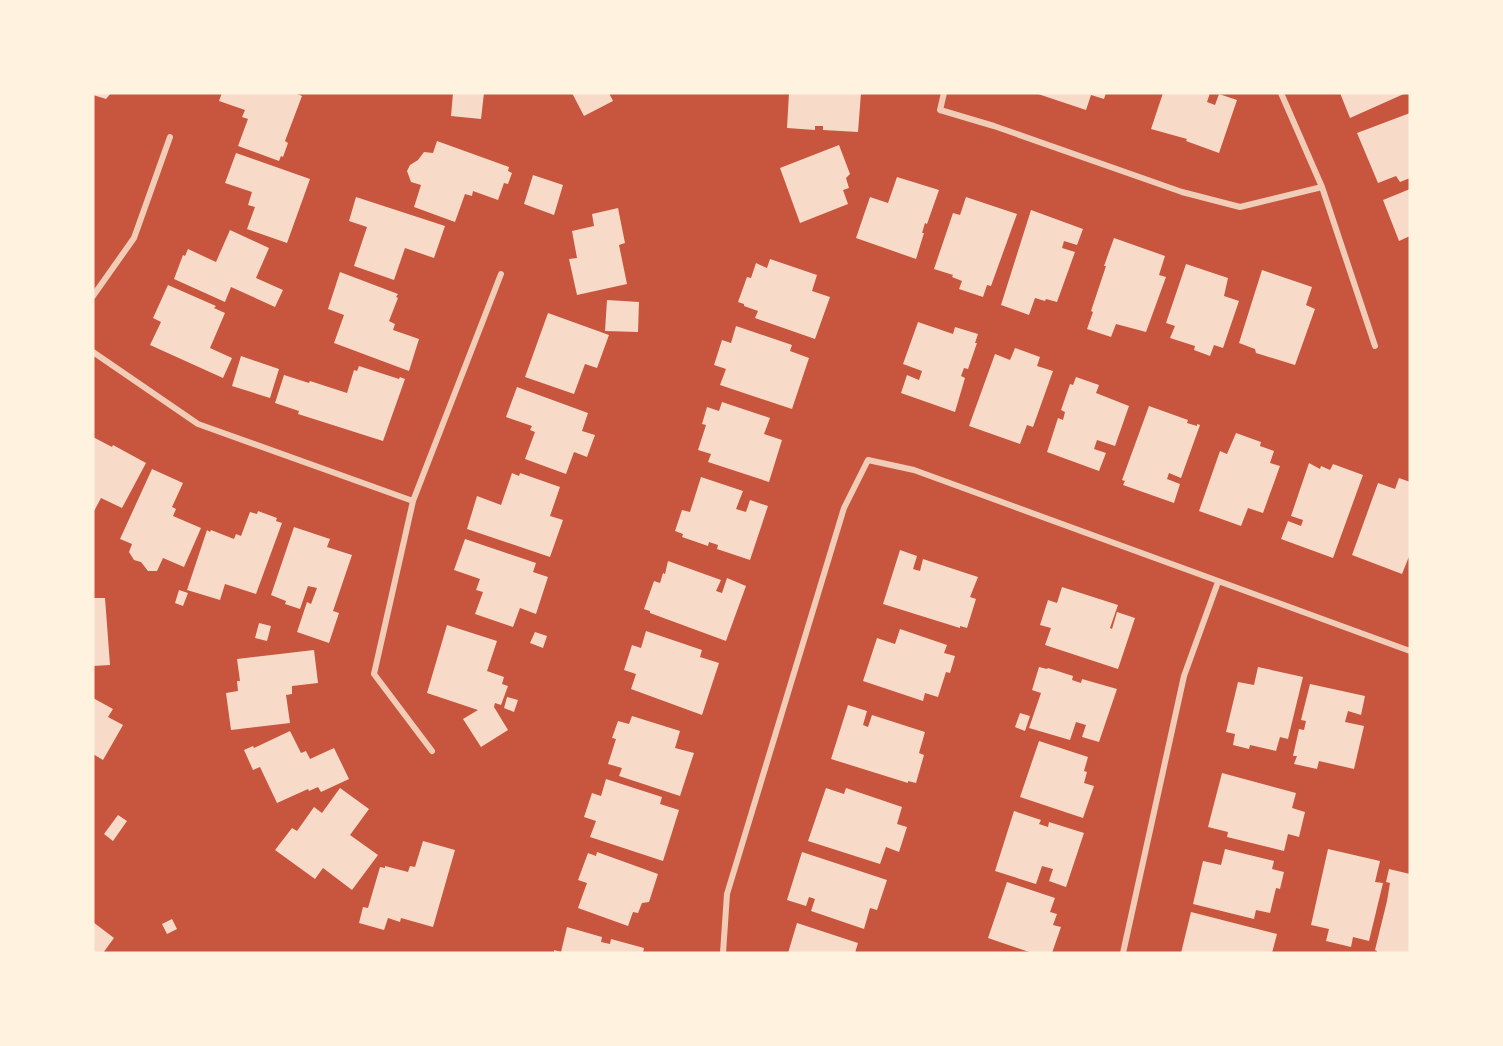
<svg xmlns="http://www.w3.org/2000/svg" width="1503" height="1046" viewBox="0 0 1503 1046" font-family="'Public Sans',sans-serif">
<style>
.building{fill:#f7dbc8}
.lines{fill:none;stroke-linecap:round;stroke-linejoin:round}
.minor{stroke:#f1ccb7;stroke-width:6}
</style>
<rect width="100%" height="100%" fill="#c8553d"/>
<path class="building" d="M93 93H111L106 99 93 95Z
M222 93H295L302 96 285 141 288 143 283 157 281 156 279 161 238 146 248 119 242 117 245 110 219 101Z
M453 93H484L481 119 451 116Z
M572 93H609L613 101 584 116Z
M789 93H861L858 132 823 130V126H815V130L787 128Z
M1035 93H1106L1104 99 1091 95 1086 110Z
M1163 93H1210L1207 102 1215 105 1219 94 1237 100 1219 153 1186 141 1187 139 1151 129Z
M1340 93H1406L1350 118Z
M1410 113V178L1400 182 1396 176 1378 183 1357 133Z
M437 141 509 167 508 171 512 173 508 184 504 183 498 200 473 191 472 196 465 194 455 222 414 207 421 185 411 182 407 171 410 165 418 160 424 152 433 153Z
M839 145 850 174 846 178 849 188 843 190 848 204 800 223 780 168Z
M236 153 310 179 287 243 247 229 255 207 248 205 252 192 225 183Z
M533 175 563 185 554 215 524 204Z
M897 177 939 190 927 224 925 223 922 233H924L916 259 856 238 870 197 888 203Z
M1410 189V236L1399 241 1383 200Z
M356 197 445 226 434 258 405 248 394 280 354 266 367 227 349 221Z
M966 197 1017 214 991 286 987 285 983 297 959 289 962 281 952 277 953 275 934 269 953 213 960 215Z
M618 208 625 243 619 245 627 284 577 295 569 259 577 258 572 231 594 226 592 214Z
M1031 210 1083 229 1077 245 1064 241 1062 248 1075 252 1057 302 1046 299 1045 301 1035 298 1029 315 1001 305Z
M230 230 269 248 256 278 283 290 275 307 231 287 225 302 174 279 183 255 185 256 188 249 216 262Z
M1114 238 1165 256 1159 275 1166 277 1146 332 1116 324 1111 337 1087 329 1093 312 1091 311 1106 266H1104Z
M770 259 817 275 812 291 830 297 815 339 755 318 758 311 744 306V304L738 302 747 277 751 278 756 263 767 268Z
M1186 264 1228 278 1224 296 1239 301 1223 348 1214 345 1210 356 1194 350 1195 346 1170 338 1175 326 1166 323Z
M1262 270 1312 287 1306 305 1315 309 1295 365 1256 353 1255 349 1239 343Z
M340 272 398 294 396 297 398 298 389 321 395 324 393 330 419 339 409 371 334 343 344 315 328 309Z
M168 285 216 306 214 308 225 313 210 348 232 358 223 378 150 345 161 322 153 318Z
M607 300 639 302 638 332 605 331Z
M548 313 609 335 597 368 585 364 574 394 525 377Z
M918 322 953 334 955 327 978 334 975 343H977L968 369 964 368 961 376 965 378 955 412 901 393 907 375 919 380 922 371 903 364Z
M736 326 792 345 790 351 809 358 792 409 720 385 726 369 714 365 722 340 731 343Z
M1015 348 1040 357 1037 366 1053 371 1033 427 1027 425 1020 444 969 426 995 354 1010 360Z
M241 356 279 369 270 398 232 386Z
M359 366 399 379 400 377 405 379 383 441 298 414 299 411 275 403 284 375 309 383 310 381 347 393 354 370 357 371Z
M1076 377 1099 385 1096 393 1129 406 1115 446 1097 440 1094 449 1106 453 1099 471 1047 452 1058 418 1063 420 1065 412 1061 410 1070 384 1073 385Z
M517 387 588 413 582 431 595 435 587 457 574 452 566 474 525 459 535 432 530 430 532 426 506 417Z
M722 402 770 418 764 434 782 440 769 482 708 462 711 454 698 450 706 425 702 424 707 407 719 411Z
M1149 406 1188 420 1187 423 1197 426V424L1200 425 1181 478 1169 473 1167 479 1180 484 1174 503 1123 485 1125 481 1122 480Z
M1236 433 1261 442 1260 446 1274 451 1270 463 1280 466 1263 513 1248 508 1241 526 1199 511 1220 451 1227 454Z
M93 437 112 447 113 445 146 463 122 508 101 498 93 513Z
M1309 463 1320 469 1321 466 1330 470 1333 464 1363 475 1333 558 1281 539 1288 521 1301 526 1303 520 1291 516Z
M152 469 183 483 172 507 176 509 173 516 201 528 184 567 163 558 157 571H148L141 562 134 560 129 552 132 544 120 539Z
M512 473 519 476 520 473 560 487 550 516 563 520 550 557 467 529 477 496 501 505Z
M701 477 743 491 736 509 746 512 750 500 768 506 750 560 717 549 718 545 709 542 708 546 682 537 683 534 675 531 682 510 690 512Z
M1399 478 1410 482V554L1402 574 1352 555 1378 483 1395 489Z
M258 511 277 518 276 521 282 523 256 594 225 584 220 600 187 590 207 530 210 532 211 530 234 539 236 534 241 536 250 512 257 514Z
M294 527 330 539 327 547 352 555 333 611 339 613 329 643 297 632 307 602 311 604 317 588 308 586 300 609 285 604 286 601 271 595Z
M465 539 536 563 533 572 548 577 536 614 520 608 513 627 475 614 483 592 476 590 480 579 454 570Z
M900 550 917 556 913 569 920 571 923 559 978 577 970 597 976 599 967 628 960 626V628L883 604Z
M668 561 721 580 716 591 722 593 727 578 746 586 726 641 650 613V611L644 609 654 581 660 583 663 573 665 574Z
M1062 587 1118 605 1110 628 1112 629 1117 612 1135 618 1118 669 1045 645 1051 628 1040 625 1048 600 1057 603Z
M179 590 188 593 183 606 175 603Z
M93 598H105L110 665 93 666Z
M259 623 271 626 267 641 255 638Z
M447 625 497 641 487 671 504 677 502 684 508 686 501 705 495 703 494 707 508 730 481 747 463 719 478 710 427 693Z
M900 629 947 645 944 653 955 656 950 673 946 672 938 697 925 693 923 701 863 681 877 638 895 644Z
M646 631 702 650 700 657 719 663 702 715 631 689 636 674 624 670 632 645 641 648Z
M535 632 547 636 543 648 530 643Z
M314 650 318 683 292 686V694L286 695 290 723 231 730 226 693 238 691 237 681H240L237 659Z
M1039 667 1047 669 1048 668 1073 676 1072 680 1081 683 1082 679 1117 689 1099 742 1082 737 1086 725 1076 722 1070 740 1029 728 1041 693 1032 690Z
M1258 667 1303 677 1288 739 1280 737 1276 751 1250 745 1249 749 1233 745 1235 734 1226 732 1238 682 1254 685Z
M1310 684 1365 696 1361 715 1348 711 1345 722 1364 726 1354 769 1319 761 1317 769 1294 764 1297 756H1293L1299 729 1304 730 1306 721 1301 720Z
M507 697 518 700 514 712 504 708Z
M93 698 113 709 108 717 123 725 103 760 93 754Z
M848 705 867 711 863 725 868 727 872 715 925 732 919 753 924 755 916 783 908 781V783L831 759Z
M1020 713 1030 716 1025 731 1015 727Z
M632 716 680 731 675 748 694 753 680 796 619 776 622 768 608 764 616 739 612 738 618 721 629 724Z
M290 731 301 753 306 751 310 759 334 748 349 779 321 792 318 787 309 791 308 789 277 803 260 767 253 770 244 750 253 746 254 748Z
M1039 741 1088 757 1084 771 1087 772 1084 783 1094 786 1083 818 1020 797Z
M1222 773 1296 793 1292 808 1305 812 1299 837 1288 834 1284 851 1227 837 1228 832 1208 827Z
M606 779 662 797 660 804 679 810 663 861 590 837 596 821 584 817 592 793 601 796Z
M340 788 369 809 350 835 378 855 352 890 323 868 315 879 275 850 292 828 297 831 314 807 322 813Z
M826 788 844 794 846 788 902 807 897 824 907 827 899 852 886 847 880 864 808 841Z
M1014 811 1041 820 1039 824 1048 827 1049 822 1084 833 1066 887 1049 881 1053 869 1042 866 1036 884 995 871Z
M118 815 127 821 113 841 104 834Z
M423 841 455 850 433 927 401 918 400 922 388 918 384 930 359 923 363 907 368 908 380 867 385 868V866L408 872 410 866 415 867Z
M1225 849 1274 861 1272 869 1284 872 1280 889 1276 888 1270 913 1256 910 1254 919 1193 904 1203 861 1221 865Z
M1328 849 1380 861 1375 882 1383 883 1369 941 1353 937 1351 947 1326 941 1329 929 1311 925Z
M597 852 658 874 649 902 642 903 638 913 633 912 628 926 578 908 587 883 578 880 588 853 596 856Z
M802 852 887 880 877 910 870 908 864 929 811 911 815 899 809 897 806 906 787 900Z
M1389 869 1410 874V953H1377V951L1375 950 1387 901 1390 883 1386 882Z
M1007 882 1055 898 1050 912 1057 914 1053 925 1061 927 1052 953H1032L988 938Z
M1191 912 1277 934 1272 953H1181Z
M172 919 177 929 167 934 162 924Z
M93 922 114 938 103 953H93Z
M797 923 858 943 855 953H788Z
M567 927 602 937 601 942 610 944 611 939 644 948 643 953H554V950L561 952Z"/>
<g class="lines">
<path class="minor" d="M944 93 940 110 994 126 1182 192 1240 207 1322 187
M1281 93 1322 187 1375 346
M93 296 134 238 170 137
M93 352 198 424 413 501
M432 751 374 674 413 501 501 274
M723 953 727 894 844 508 868 460 914 470 1410 651
M1123 953 1184 676 1218 582"/>
</g>
<rect width="1503" height="1046" fill="none" stroke="#fff3e0" stroke-width="189"/>
</svg>
